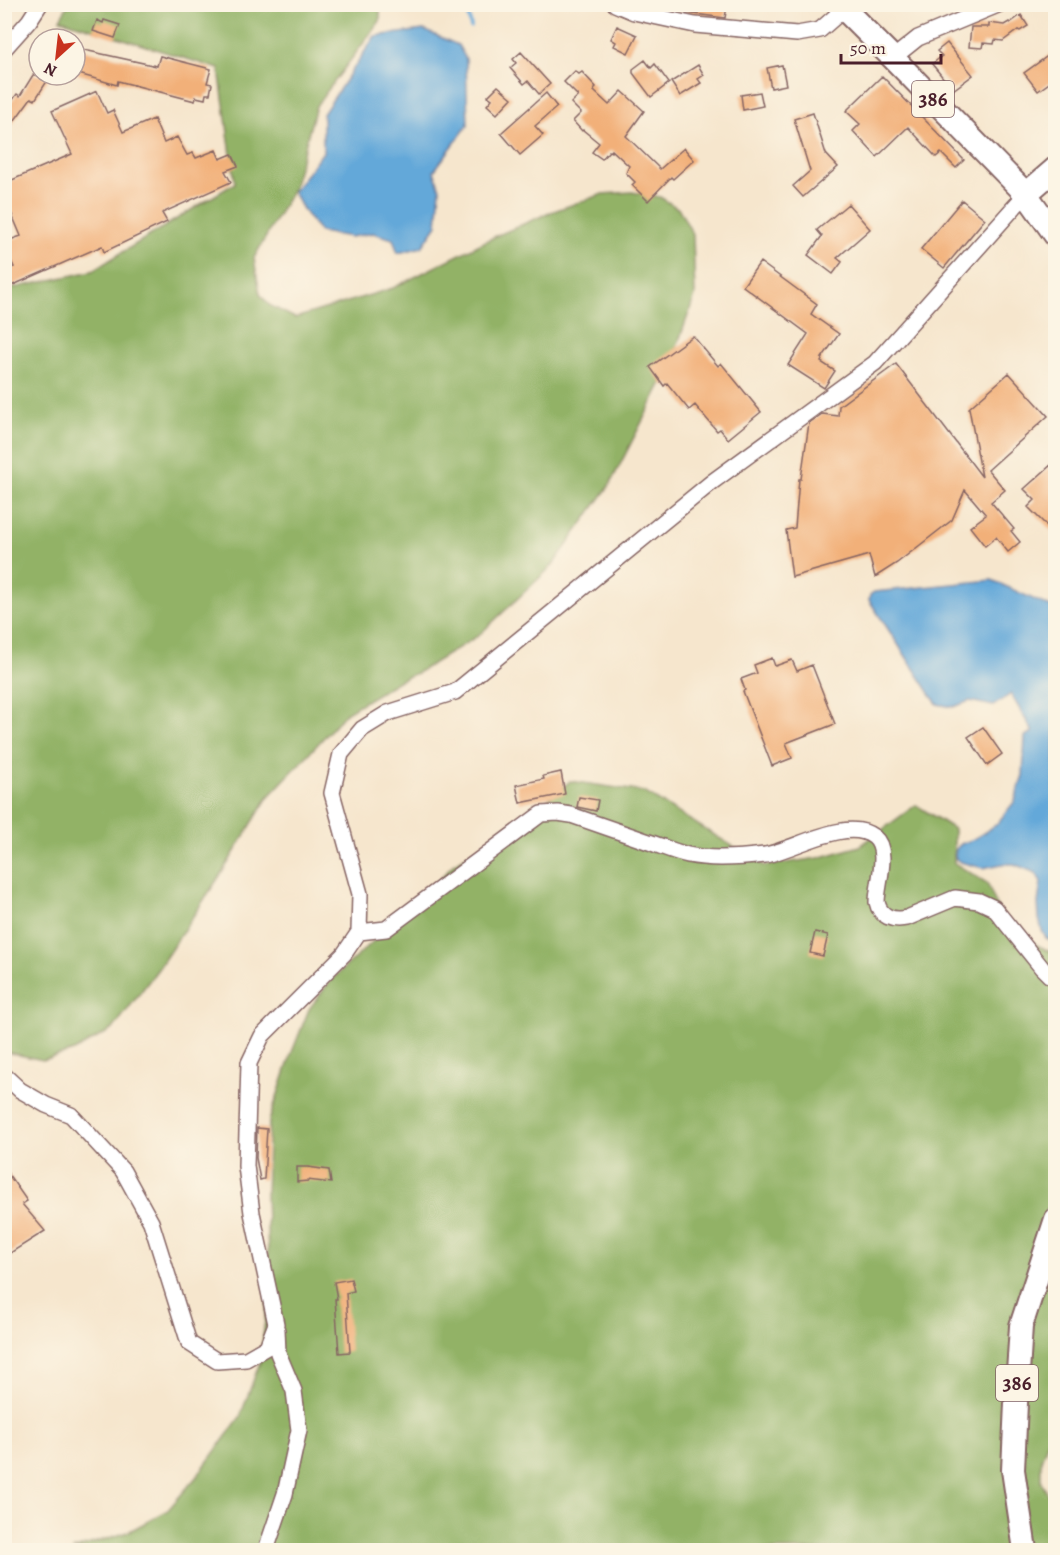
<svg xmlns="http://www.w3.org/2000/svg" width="1060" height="1555" viewBox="0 0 1060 1555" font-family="Alegreya,serif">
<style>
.forest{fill:#92b266;stroke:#6e6848;stroke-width:1.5}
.water{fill:#63a8d9;stroke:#566482;stroke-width:1.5}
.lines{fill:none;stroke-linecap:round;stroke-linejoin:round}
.stream{stroke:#63a8d9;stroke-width:4}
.building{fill:#f2b079}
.minor-casing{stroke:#866564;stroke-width:18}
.highway-casing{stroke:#866564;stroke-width:26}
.minor{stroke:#fff;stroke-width:15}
.highway{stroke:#fff;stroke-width:22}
.labels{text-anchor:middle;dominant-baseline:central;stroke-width:5;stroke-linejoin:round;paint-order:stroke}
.shield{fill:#fcf5e5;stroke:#7f5f63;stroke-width:1.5}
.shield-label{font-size:21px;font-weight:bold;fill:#4a1f2b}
</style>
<rect width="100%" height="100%" fill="#fcf5e5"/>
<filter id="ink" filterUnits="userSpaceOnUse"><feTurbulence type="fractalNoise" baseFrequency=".0167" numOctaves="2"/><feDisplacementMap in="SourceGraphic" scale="12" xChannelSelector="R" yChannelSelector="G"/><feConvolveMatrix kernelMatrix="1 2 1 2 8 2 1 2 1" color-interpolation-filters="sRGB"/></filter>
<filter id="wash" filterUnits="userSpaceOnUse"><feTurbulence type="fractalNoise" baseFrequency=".008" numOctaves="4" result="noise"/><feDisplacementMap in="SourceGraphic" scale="24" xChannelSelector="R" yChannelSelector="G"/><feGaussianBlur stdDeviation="1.35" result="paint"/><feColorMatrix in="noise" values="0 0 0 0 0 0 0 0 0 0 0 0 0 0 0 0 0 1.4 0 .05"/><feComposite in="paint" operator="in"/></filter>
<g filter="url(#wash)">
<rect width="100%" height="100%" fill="#f6e6cd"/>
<path class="forest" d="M68 5H380V21L316 106 293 189 254 258 260 294 269 305 295 318 393 288 496 236 551 212 603 194 632 192 660 197 679 209 693 235 695 296 668 371 609 486 552 566 478 636 419 672 400 680 347 712 306 757 268 797 223 871 158 969 113 1029 74 1051 43 1060 10 1053 4 1051V290L92 271 235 183 219 69 60 19Z
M570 781 644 792 765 866 818 858 860 846 916 805 954 829V863L987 883 1001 915 1027 940 1053 953H1055L1056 1429 1048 1441 1041 1460V1482L1055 1507V1550H72L128 1532 167 1511 198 1475 240 1417 260 1362 269 1287 266 1194 269 1121 292 1052 309 1009 331 980 380 935 418 905 453 864 512 830Z"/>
<path class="water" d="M424 30 458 45 466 59 468 125 434 171 440 189 437 225 422 247 398 253 393 239 373 233 351 237 320 232 306 214 293 192 323 152V114L375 36Z
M992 580 1055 609V943L1046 938 1042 931 1039 919 1038 903 1041 882 1036 873 1014 864H1002L983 868 960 862 956 859 955 855 956 849 961 844 974 839 996 825 1015 801 1023 775 1025 736 1033 732 1011 694 993 706 970 701 953 707 937 704 869 600 870 595 874 592Z"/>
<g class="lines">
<path class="stream" d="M466 4 471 27"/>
</g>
<g id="blocks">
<path class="building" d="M688 4H719L727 6 725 18 687 13Z
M1021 15 1028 26 1020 31 1018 30 1003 41 995 40 994 44 983 43 982 48 969 47 971 27H989V23L1004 25 1009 22 1010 23Z
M97 20 103 23 104 20 120 25 115 38 93 31Z
M617 26 637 35 628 53 614 46 616 42 611 39Z
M947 43 973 75 953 90 932 64 942 56 937 51Z
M75 48 157 66 160 56 211 69 207 83 212 84 210 94H206L205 99 196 97 195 101 118 81 117 85 75 73Z
M1056 50V78L1038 91 1024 73Z
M521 52 550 84 539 94 528 81 524 84 510 68 516 63 513 59Z
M645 60 651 68 655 64 669 83 651 97 633 73V69Z
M698 65 704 75 698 79 701 83 680 96 671 82Z
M782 65 786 85 771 88 767 68Z
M575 71 579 74 582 72 596 87 594 91 609 105 622 91 644 111 626 136 660 169 684 148 694 160 673 179 671 177 648 201 632 185 635 182 626 173 629 166 612 150 611 152 609 151 602 159 592 152 599 143 583 130 582 131 573 121 581 113 571 103 578 96 564 82Z
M33 75H51L35 100 31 98 4 135V112L17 94 20 96Z
M882 76 964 160 956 168 941 153 936 157 908 127 877 157 853 131 860 124 846 111Z
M498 86 512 98 497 114 487 105 492 99 488 96Z
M97 91 107 113 113 110 123 132 154 119 164 143 177 137 187 155 193 153 196 158 216 150 220 159 232 154 238 166 225 171 231 182 162 213 167 222 104 252 102 246 4 289V270L14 267 4 246V242L21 236 5 198V183L72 154 52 111Z
M760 92 763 106 743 110 741 95Z
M546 93 557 107 535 126 543 135 520 155 501 133Z
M813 113 826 154 838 167 803 197 793 186 810 171 794 119Z
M962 200 985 219 944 268 921 249Z
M848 204 870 229 837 258 842 262 833 274 808 255 822 236 817 230Z
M760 262 817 304 811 314 839 334 822 358H823L821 362 835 371 824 388 788 365 808 334 743 286Z
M693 336 718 366 721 363 761 412 728 439 720 429 717 431 695 405 689 410 667 383 664 386 650 367Z
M896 364 982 477 969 408 1009 373 1048 416 988 470 1005 490 991 502 1014 529 1011 531 1020 542 1008 552 996 537 985 546 970 527 986 515 965 490 952 520 897 563 875 577 869 555 792 577 786 530 795 528 799 479H801L809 423 822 414 838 416 839 406Z
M1051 465 1056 473V535L1028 507 1035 500 1024 489Z
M772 658 775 666 792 660 797 671 812 665 835 724 786 743 792 758 772 766 743 691 745 690 741 679 757 673 754 665Z
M983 727 1002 754 987 765 968 737Z
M561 772 565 794 520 803 516 785 544 779 543 776Z
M579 797 598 800 596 811 577 807Z
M815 932 828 935 823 956 810 953Z
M257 1128 267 1129 264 1179 260 1180 256 1158Z
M297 1167H308L329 1170 331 1183 308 1180V1181L297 1182Z
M4 1168 27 1201 22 1204 45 1231 4 1257Z
M351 1279 354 1291 346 1293 350 1352 339 1353 335 1299H337L334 1282Z"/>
</g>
</g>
<g filter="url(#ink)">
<use href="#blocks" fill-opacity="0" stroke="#866564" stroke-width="1.5"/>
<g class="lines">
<defs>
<path id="minor" d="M615 4 634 12 695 25 797 34 820 30 844 9
M4 49 29 21 40 4
M893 58 918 38 1000 4
M359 932 386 929 541 814 558 813 571 815C597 824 623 833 649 842 661 846 675 852 688 855 712 860 740 858 765 855 794 850 848 816 874 837 890 850 877 884 877 902 880 917 893 921 907 918L955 898 979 901 994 908 1042 968 1049 975 1056 979
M4 1075 20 1090 46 1105 71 1115 123 1171 151 1222 189 1343 217 1361 246 1359 267 1347 276 1324 252 1213 246 1166 249 1063 262 1036 344 954 359 932 360 894 332 793 341 754 362 729 388 713 455 692 712 482 875 363 1026 194
M266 1550 285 1494 299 1430 294 1391 278 1353 277 1330"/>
<path id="highway" d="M839 4 893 58 1026 194 1056 236
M1026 194 1056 168
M1025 1550 1013 1470 1016 1403 1021 1326 1056 1219"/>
</defs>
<use href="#minor" class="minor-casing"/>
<use href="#highway" class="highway-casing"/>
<use href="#minor" class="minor"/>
<use href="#highway" class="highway"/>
</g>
</g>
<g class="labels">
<g class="shield">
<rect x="912" y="81" width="42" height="36" rx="4.5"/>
<rect x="996" y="1365" width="42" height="36" rx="4.5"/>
</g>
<g class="shield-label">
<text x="933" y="99">386</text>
<text x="1017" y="1383">386</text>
</g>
</g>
<rect width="1060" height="1555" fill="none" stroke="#fcf5e5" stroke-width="24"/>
<g transform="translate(57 57) rotate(207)"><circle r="28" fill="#fcf5e5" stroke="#b59f9b" stroke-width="1.5"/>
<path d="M0-4.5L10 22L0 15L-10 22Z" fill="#c8321e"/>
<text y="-9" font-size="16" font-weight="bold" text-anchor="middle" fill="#4a1f2b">N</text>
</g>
<path d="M841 54v9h100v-9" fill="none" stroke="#4a1f2b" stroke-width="3"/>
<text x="850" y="54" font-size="18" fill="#4a1f2b" stroke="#fcf5e5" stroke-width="4.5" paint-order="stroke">50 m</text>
</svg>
